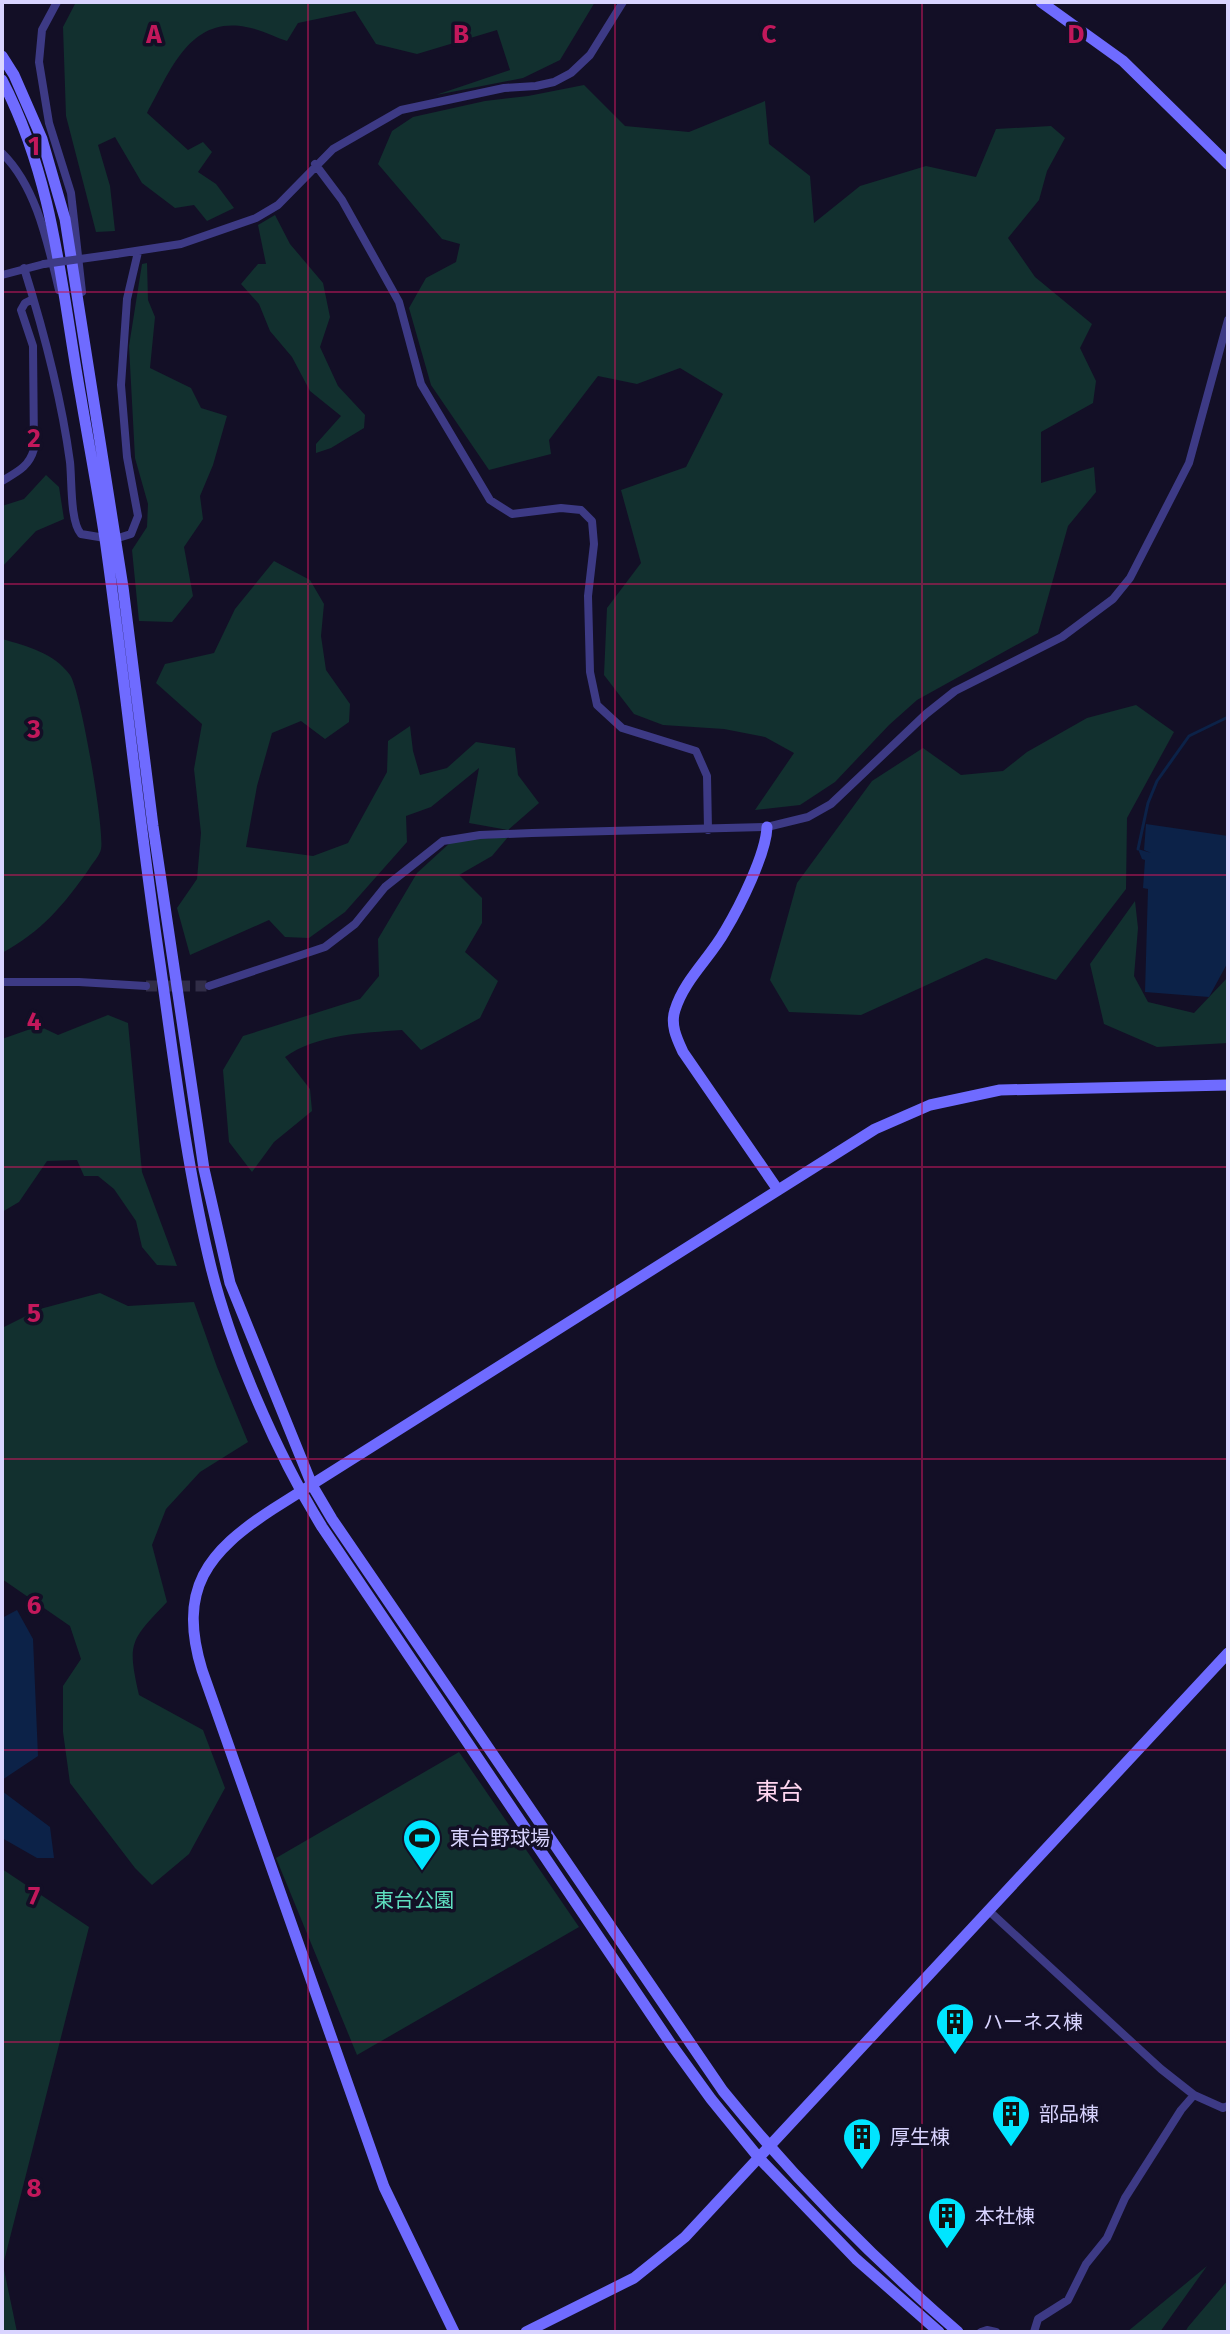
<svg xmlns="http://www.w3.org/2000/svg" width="1230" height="2334" viewBox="0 0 1230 2334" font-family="'Fira Sans','Noto Sans JP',sans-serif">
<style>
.green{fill:#12302f}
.water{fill:#0c2248}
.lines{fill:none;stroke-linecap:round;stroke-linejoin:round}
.stream{stroke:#0c2248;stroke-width:3}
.secondary-tunnel{stroke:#312d47;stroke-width:11;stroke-dasharray:11 5.5;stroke-linecap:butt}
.street{stroke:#3d3a85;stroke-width:8}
.secondary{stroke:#6f6bff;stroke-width:11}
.street-bridge{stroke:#3d3a85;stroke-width:8}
.grid{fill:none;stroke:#c2185b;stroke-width:2;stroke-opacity:0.55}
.labels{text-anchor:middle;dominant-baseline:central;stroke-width:7;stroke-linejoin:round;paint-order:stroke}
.poi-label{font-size:20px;fill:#d9d4ff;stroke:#130f26;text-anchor:start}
.park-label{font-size:20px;fill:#5fe0c0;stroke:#130f26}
.quarter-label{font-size:24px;fill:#ffd6f0;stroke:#130f26}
.grid-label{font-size:26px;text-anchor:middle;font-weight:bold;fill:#c2185b;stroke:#130f26;stroke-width:7;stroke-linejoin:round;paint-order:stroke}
</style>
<rect width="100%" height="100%" fill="#130f26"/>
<path class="green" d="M76 2H595L560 60 523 78 436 95 510 70 497 30 417 54 376 44 355 11 298 23 287 41C274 37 260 29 246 27 189 16 170 72 147 113L188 150 203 142 212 152 198 172 216 184 234 208 207 221 194 205 175 208 142 183 115 137 98 145 110 186 115 231 96 232 66 116 63 27Z
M584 85 625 126 689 132 765 101 769 144 810 176 814 223 860 186 926 166 976 177 996 129 1051 126 1065 138 1047 171 1039 200 1008 238 1035 277 1092 324 1080 348 1096 381 1093 403 1041 432V483L1094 467 1096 492 1068 526 1038 633 917 700 889 725 835 782 800 805 755 810 794 753 765 737 724 729 663 725 634 714 604 675 607 608 641 563 621 490 686 467 723 394 680 368 637 384 598 376 549 440 551 454 489 470 431 385 409 308 426 278 456 262 460 244 442 239 378 164 392 131 413 117 485 101 528 96Z
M275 215 290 244 323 283 330 317 320 347 338 386 365 415 364 428 331 448 316 453V444L341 416 310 391 292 357 270 331 259 304 241 284 258 264H266L258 225Z
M147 263 148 300 155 317 150 368 191 388 201 408 227 416 213 465 200 496 203 519 184 547 193 596 172 622 139 621 132 550 147 527 148 504 135 458 129 346 142 264Z
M46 475 59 487 64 519 36 531 2 567V506L24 499Z
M274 561 310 580 324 604 321 636 326 670 350 704 349 722 325 739 301 721 272 733 257 786 246 847 313 856 348 843 387 772 388 741 410 726 413 751 420 775 447 768 476 742 515 748 518 775 539 803 508 830 469 823 479 768 431 807 406 816 407 842 345 912 309 938 285 937 269 920 190 955 177 908 197 879 201 833 194 769 202 724 156 683 165 664 214 653 235 609Z
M2 639C27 646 54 653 70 675 80 688 105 831 101 849 100 855 92 864 89 869 64 905 41 932 2 953Z
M1136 705 1174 732 1127 818 1126 889 1056 980 986 958 861 1015 789 1012 770 980 797 883 872 781 923 748 961 775 1003 771 1027 752 1087 718Z
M508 837 492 856 459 875 482 898V923L465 952 498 981 480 1018 421 1050 402 1030C362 1033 318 1034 285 1057L310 1089 312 1111 274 1142 252 1172 229 1142 223 1070 243 1036 360 999 379 976 378 939 417 873 452 841Z
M1135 901 1138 928 1134 976 1148 1002 1194 1013 1228 977V1043L1157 1047 1104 1024 1090 964Z
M108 1015 128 1023 142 1172 177 1266 157 1265 142 1247 136 1221 114 1189 98 1176H84L77 1160 47 1161 19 1202 2 1212V1039L39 1026 58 1035Z
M100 1293 128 1306 194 1302 217 1367 248 1442 200 1472 166 1509 152 1545 167 1602C130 1641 127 1642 139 1695L203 1730 225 1788 189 1854 152 1885 135 1868 70 1783 63 1732V1686L81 1659 70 1626 2 1579V1328L40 1309Z
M459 1752 579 1927 357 2055 276 1858Z
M2 1869 89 1927 3 2265 17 2332H2Z
M1207 2266 1160 2332H1127Z
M1228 2280V2332H1185L1188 2327Z"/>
<path class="water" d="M1146 824 1228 836V962L1209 997 1145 992 1148 889 1143 888 1145 860 1142 859 1138 849 1151 853 1144 850Z
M17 1610 33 1639 38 1756 2 1780V1618Z
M2 1791 50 1827 54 1858H37L2 1838Z"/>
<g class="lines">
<path class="stream" d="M1138 849 1148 803 1157 781 1189 736 1228 717"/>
<path class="secondary-tunnel" d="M146 986H209"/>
<path class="street" d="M57 2 42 30 39 62 49 123 71 193 82 292
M2 153C37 187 48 245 59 290
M315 164 342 200 399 302 421 384 490 500 512 514 561 508 581 510 592 521 594 544 588 596 590 672 597 705 622 728 696 751 707 776 708 830
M116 254 181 244 256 218 278 205 333 149 401 110 504 88 536 86 554 82 571 73 590 55 623 2
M24 268C44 332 61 395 70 462 72 480 70 522 81 534L105 538
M2 275 44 264
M2 481C17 472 29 467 34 449L33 346 21 310 25 303 33 299
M115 539 131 534 138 516 127 457 121 385 127 299 138 252
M2 982H79L146 986
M209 986 325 947 355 924 385 887 443 841 480 835 532 833 767 827 808 817 831 804 926 714 955 691 1062 637 1113 599 1130 578 1189 463 1228 320
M988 1910 1161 2069 1194 2095 1223 2108 1228 2106
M981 2332 987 2330 996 2332
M1034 2332 1038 2319 1068 2300 1086 2264 1107 2238 1125 2198 1181 2110 1194 2095"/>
<path class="secondary" d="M1041 2 1123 61 1228 164
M2 56 14 75 42 139 65 219 123 587 153 826 204 1169 230 1283 312 1485 332 1519 723 2091C793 2177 875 2260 958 2332
M2 80C55 182 61 288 81 398 89 445 98 492 105 539 125 680 139 822 160 963 174 1061 186 1162 209 1259 229 1345 276 1452 322 1527L671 2044 711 2099 759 2158 856 2259 939 2332
M767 827C766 854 740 906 725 931 710 958 684 980 675 1010 670 1025 677 1039 683 1052L778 1190
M454 2332 384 2187 202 1670C177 1589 207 1552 273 1509L875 1129 930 1105 1000 1090 1228 1085
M526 2332 634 2278 685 2237 1228 1653"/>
<path class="street-bridge" d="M44 264 116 254"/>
</g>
<path class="grid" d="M308 2V2332M615 2V2332M922 2V2332M2 292H1228M2 584H1228M2 875H1228M2 1167H1228M2 1459H1228M2 1750H1228M2 2042H1228"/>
<defs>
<symbol id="stadium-pin" viewBox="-11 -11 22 30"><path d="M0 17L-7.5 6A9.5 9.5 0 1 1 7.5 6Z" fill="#00e5ff" stroke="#130f26"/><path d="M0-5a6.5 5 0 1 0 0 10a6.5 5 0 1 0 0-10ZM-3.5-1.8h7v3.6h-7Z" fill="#111"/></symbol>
<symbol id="building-pin" viewBox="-11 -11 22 30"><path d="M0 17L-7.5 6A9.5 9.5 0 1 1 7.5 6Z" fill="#00e5ff" stroke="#130f26"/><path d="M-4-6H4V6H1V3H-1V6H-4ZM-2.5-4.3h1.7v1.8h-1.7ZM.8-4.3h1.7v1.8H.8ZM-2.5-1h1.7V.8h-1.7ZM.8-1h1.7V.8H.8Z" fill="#111"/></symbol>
</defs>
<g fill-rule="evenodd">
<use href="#stadium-pin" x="400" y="1816" width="44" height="60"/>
<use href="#building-pin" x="933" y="2000" width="44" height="60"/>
<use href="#building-pin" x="989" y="2092" width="44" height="60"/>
<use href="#building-pin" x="840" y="2115" width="44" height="60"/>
<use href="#building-pin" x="925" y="2194" width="44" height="60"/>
</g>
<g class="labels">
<g class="poi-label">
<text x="450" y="1838">東台野球場</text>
<text x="983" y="2022">ハーネス棟</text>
<text x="1039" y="2114">部品棟</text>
<text x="890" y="2137">厚生棟</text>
<text x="975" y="2216">本社棟</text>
</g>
<g class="park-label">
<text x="414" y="1900">東台公園</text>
</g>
<g class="quarter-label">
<text x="779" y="1792">東台</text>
</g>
</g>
<g class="grid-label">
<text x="154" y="43">A</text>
<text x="461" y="43">B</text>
<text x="769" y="43">C</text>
<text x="1076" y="43">D</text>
<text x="34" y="155">1</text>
<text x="34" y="447">2</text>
<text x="34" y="738">3</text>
<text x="34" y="1030">4</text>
<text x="34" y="1322">5</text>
<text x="34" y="1614">6</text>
<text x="34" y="1905">7</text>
<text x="34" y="2197">8</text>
</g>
<rect width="1230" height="2334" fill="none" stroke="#d9d4ff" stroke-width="8"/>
</svg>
